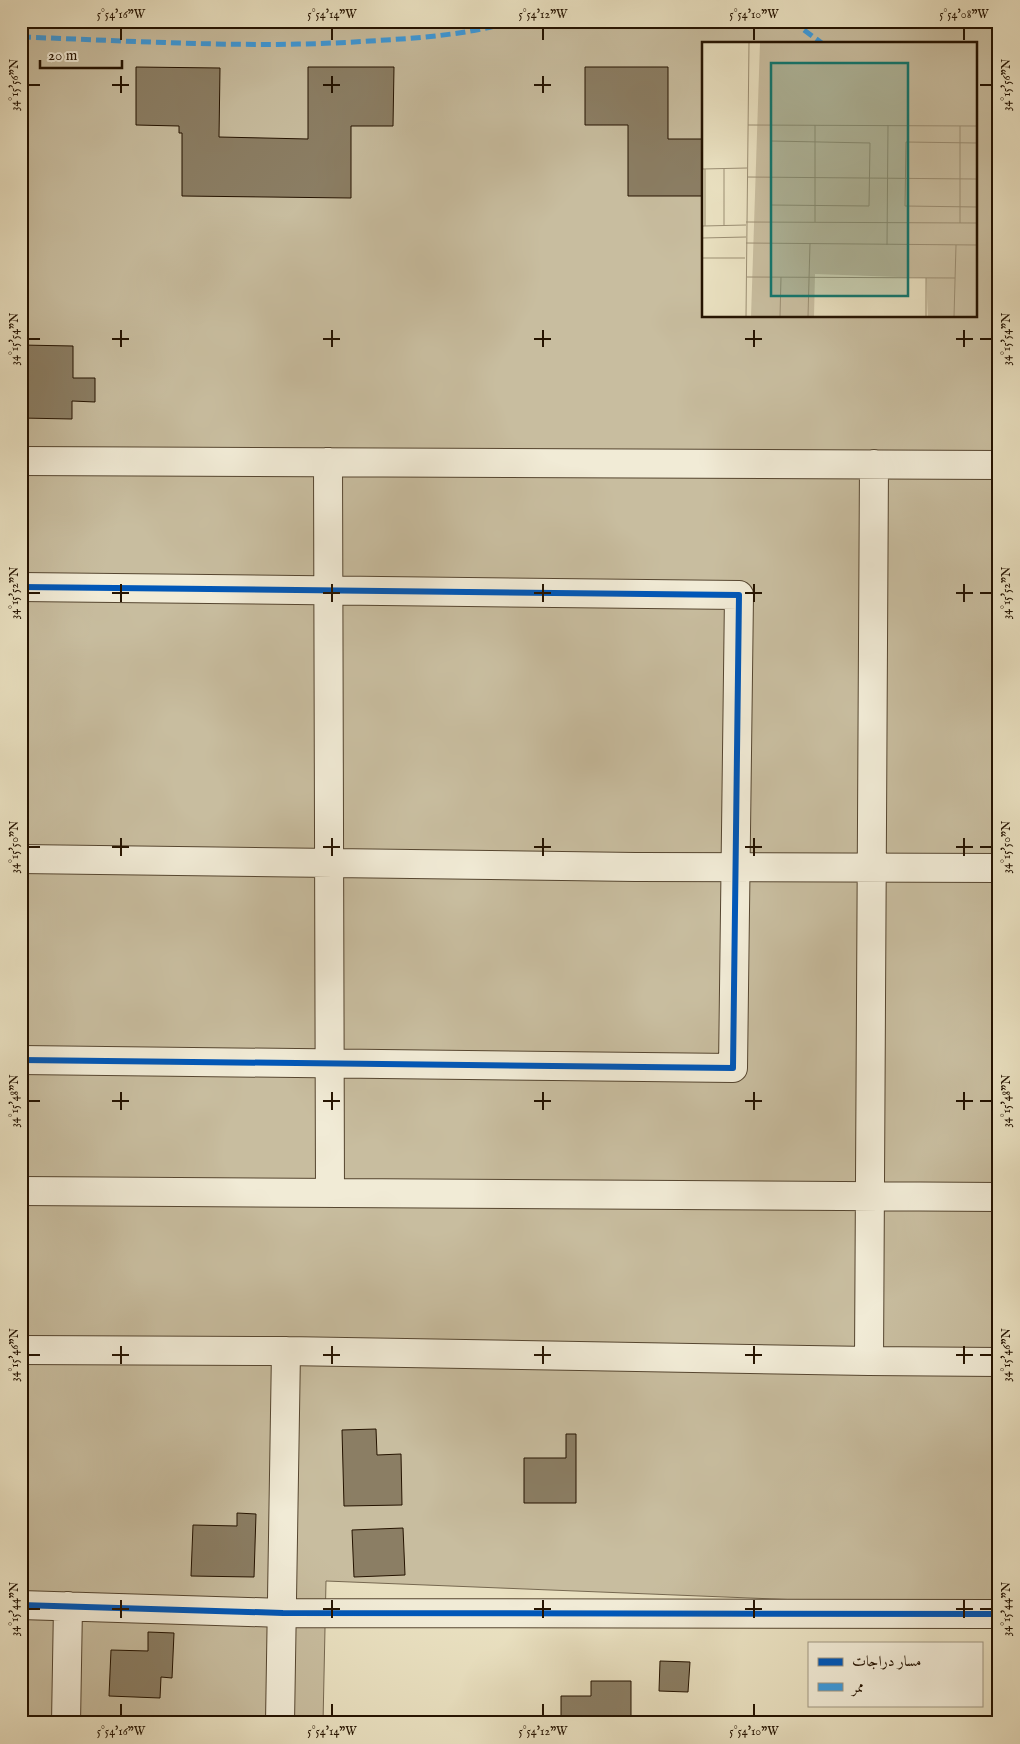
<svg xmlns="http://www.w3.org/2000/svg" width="1020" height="1744" viewBox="0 0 1020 1744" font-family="'IM FELL English',Amiri,serif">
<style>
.green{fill:#c8bd9f;stroke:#766850;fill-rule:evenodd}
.building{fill:#8b7e64;stroke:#251300}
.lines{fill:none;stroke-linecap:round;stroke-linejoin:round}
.street-casing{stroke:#564630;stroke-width:30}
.street{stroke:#f1ebd6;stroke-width:28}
.quiet{stroke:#3c9adc;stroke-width:5;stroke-dasharray:10 5;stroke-linecap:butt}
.cycleway-casing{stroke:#f1ebd6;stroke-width:9}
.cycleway{stroke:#0057b8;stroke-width:6}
.ticks{fill:none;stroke:#251300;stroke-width:2}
.inset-road{fill:none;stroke:#9b8e73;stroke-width:1}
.view{fill:#0f766e;fill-opacity:0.15;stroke:#0f766e;stroke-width:2.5}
.inset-edge{fill:none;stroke:#251300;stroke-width:2.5}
.neatline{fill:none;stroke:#251300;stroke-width:2}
.ticks-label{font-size:12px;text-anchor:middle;fill:#251300}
</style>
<rect width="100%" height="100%" fill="#e9e0c0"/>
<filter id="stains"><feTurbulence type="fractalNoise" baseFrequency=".004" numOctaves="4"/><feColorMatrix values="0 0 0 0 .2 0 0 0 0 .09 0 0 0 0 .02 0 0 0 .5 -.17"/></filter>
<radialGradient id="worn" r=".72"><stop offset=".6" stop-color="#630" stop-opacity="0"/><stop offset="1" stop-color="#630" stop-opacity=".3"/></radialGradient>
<path class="green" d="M21 21H999V1608L326 1581 323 1723H21ZM704 44H976V316H704Z"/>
<path class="building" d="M136 67 220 68 219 137 308 139V67H394L393 126H351V198L182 196V133H179V126L136 125Z
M585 67H668V139H704V196H628V125H585Z
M21 345 73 346V378H95V402L72 401V419L21 418Z
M376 1429 377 1455 401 1454 402 1505 344 1506 342 1430Z
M566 1434H576V1503H524V1458H566Z
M237 1513 256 1514 254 1577 191 1576 193 1525 237 1526Z
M403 1528 405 1575 354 1577 352 1530Z
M148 1632 174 1633 172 1678 161 1677 160 1698 109 1696 111 1650 148 1651Z
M660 1661 690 1662 688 1692 659 1691Z
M591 1681H631V1723L561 1722V1696H591Z"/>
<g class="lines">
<defs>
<path id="street" d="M21 461 999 465
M328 462 330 1193
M21 587 739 595 733 1068 21 1060
M21 859 635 867 999 868
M21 1191 999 1197
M21 1350 286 1351 869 1361 999 1362
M869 1361 874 464
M21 1605 283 1613 999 1614
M66 1723 68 1606
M280 1723 286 1351"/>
</defs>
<use href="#street" class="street-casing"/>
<use href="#street" class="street"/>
<path class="quiet" d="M792 21 823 44
M21 37C138 41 254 49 370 41 419 38 467 35 513 21"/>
<defs>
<path id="cycleway" d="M21 587 739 595 733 1068 21 1060
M21 1605 283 1613 999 1614"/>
</defs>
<use href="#cycleway" class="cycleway-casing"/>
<use href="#cycleway" class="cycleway"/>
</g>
<path class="ticks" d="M121 28V40M332 28V40M543 28V40M754 28V40M964 28V40M121 76V93M332 76V93M543 76V93M28 85H40M112 85H129M323 85H340M534 85H551M980 85H992M121 330V347M332 330V347M543 330V347M754 330V347M964 330V347M28 339H40M112 339H129M323 339H340M534 339H551M745 339H762M956 339H973M980 339H992M121 584V602M332 584V602M543 584V602M754 584V602M964 584V602M28 593H40M112 593H129M323 593H340M534 593H551M745 593H762M956 593H973M980 593H992M121 838V856M332 838V856M543 838V856M754 838V856M964 838V856M28 847H40M112 847H129M323 847H340M534 847H551M745 847H762M956 847H973M980 847H992M121 1092V1110M332 1092V1110M543 1092V1110M754 1092V1110M964 1092V1110M28 1101H40M112 1101H129M323 1101H340M534 1101H551M745 1101H762M956 1101H973M980 1101H992M121 1346V1364M332 1346V1364M543 1346V1364M754 1346V1364M964 1346V1364M28 1355H40M112 1355H129M323 1355H340M534 1355H551M745 1355H762M956 1355H973M980 1355H992M121 1600V1618M332 1600V1618M543 1600V1618M754 1600V1618M964 1600V1618M28 1609H40M112 1609H129M323 1609H340M534 1609H551M745 1609H762M956 1609H973M980 1609H992M121 1704V1716M332 1704V1716M543 1704V1716M754 1704V1716"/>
<g transform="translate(702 42)">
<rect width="275" height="275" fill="#e9e0c0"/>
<path d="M58 0H275V275H226L224 236 113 232 112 275H49Z" fill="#c8bd9f"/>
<path class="inset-road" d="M46 83 275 84M113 83V180M258 84V181M69 99 168 101 167 164 69 163ZM275 101 204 100 203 164 275 165M0 127 45 126M45 135 275 137M44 180 275 181M1 184 44 183M3 184V127M22 184V127M0 196 44 195M44 201 275 203M185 203 186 83M0 216H43M45 235 253 236M224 236V275M44 275 47 0M78 275 79 235M106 275 108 201M252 275 254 203"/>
<path class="view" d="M69 21H206V254H69Z"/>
<rect width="275" height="275" class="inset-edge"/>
</g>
<rect width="1020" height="1744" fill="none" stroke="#e9e0c0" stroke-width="55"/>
<rect x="808" y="1642" width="175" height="65" fill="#f1ebd6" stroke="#9f9580"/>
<rect x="818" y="1658" width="25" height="8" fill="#0057b8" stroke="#9f9580"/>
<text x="852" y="1666" font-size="15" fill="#251300">مسار دراجات</text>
<rect x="818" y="1683" width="25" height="8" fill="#3c9adc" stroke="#9f9580"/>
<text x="852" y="1692" font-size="15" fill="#251300">ممر</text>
<path d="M40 60v8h82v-8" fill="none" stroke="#251300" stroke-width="2.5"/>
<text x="48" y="60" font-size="15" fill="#251300" stroke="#f1ebd6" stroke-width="4" paint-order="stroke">20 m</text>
<rect x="28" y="28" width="964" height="1688" class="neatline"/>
<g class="ticks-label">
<text x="121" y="18">5°54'16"W</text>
<text x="332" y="18">5°54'14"W</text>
<text x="543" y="18">5°54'12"W</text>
<text x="754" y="18">5°54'10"W</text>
<text x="964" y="18">5°54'08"W</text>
<text transform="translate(14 85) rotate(-90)" y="4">34°15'56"N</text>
<text transform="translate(1006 85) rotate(-90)" y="4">34°15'56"N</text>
<text transform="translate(14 339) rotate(-90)" y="4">34°15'54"N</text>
<text transform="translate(1006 339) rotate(-90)" y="4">34°15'54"N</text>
<text transform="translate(14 593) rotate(-90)" y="4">34°15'52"N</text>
<text transform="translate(1006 593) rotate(-90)" y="4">34°15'52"N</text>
<text transform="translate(14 847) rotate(-90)" y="4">34°15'50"N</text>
<text transform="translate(1006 847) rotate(-90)" y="4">34°15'50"N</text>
<text transform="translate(14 1101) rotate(-90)" y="4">34°15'48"N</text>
<text transform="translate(1006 1101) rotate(-90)" y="4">34°15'48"N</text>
<text transform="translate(14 1355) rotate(-90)" y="4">34°15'46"N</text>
<text transform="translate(1006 1355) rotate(-90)" y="4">34°15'46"N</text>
<text transform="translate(14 1609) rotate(-90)" y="4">34°15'44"N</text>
<text transform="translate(1006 1609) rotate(-90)" y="4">34°15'44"N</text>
<text x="121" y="1735">5°54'16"W</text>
<text x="332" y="1735">5°54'14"W</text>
<text x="543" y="1735">5°54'12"W</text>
<text x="754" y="1735">5°54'10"W</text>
</g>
<rect width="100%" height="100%" filter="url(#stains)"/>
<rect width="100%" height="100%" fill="url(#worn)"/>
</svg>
